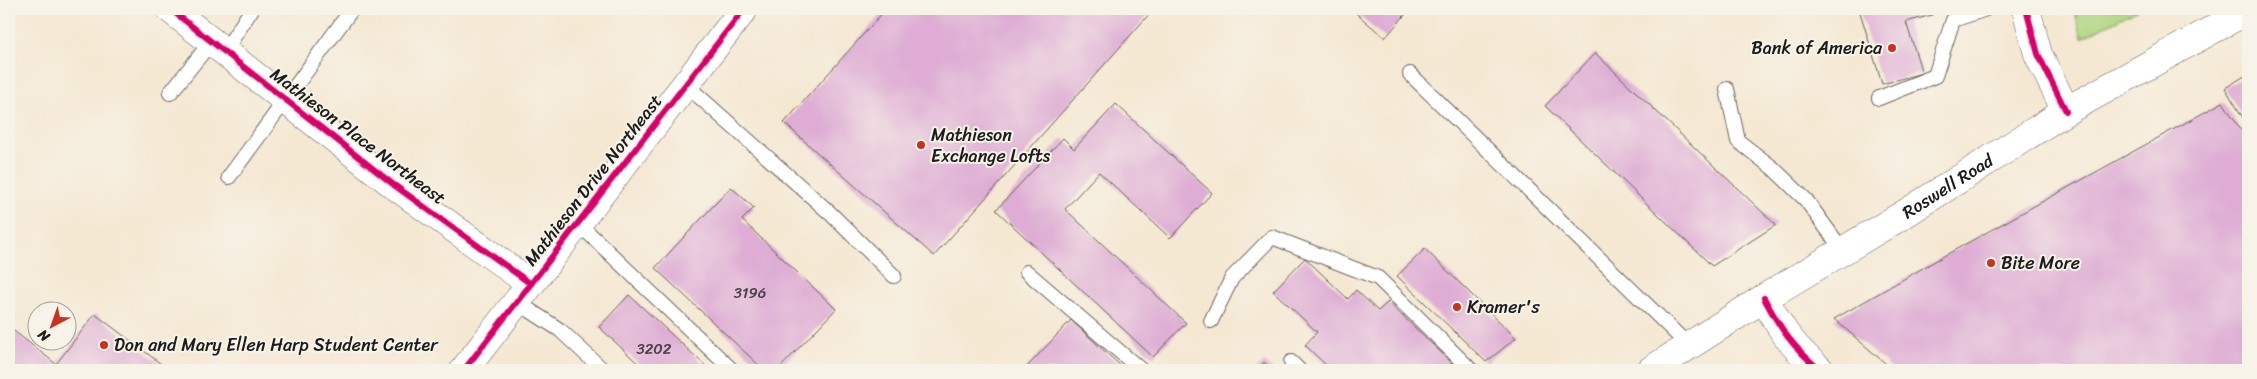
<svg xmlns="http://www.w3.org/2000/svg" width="2257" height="379" viewBox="0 0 2257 379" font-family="Sriracha,sans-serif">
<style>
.green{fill:#b1d781;stroke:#667a4e}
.building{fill:#deacd4}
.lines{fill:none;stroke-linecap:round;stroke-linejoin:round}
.lane-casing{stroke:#68635c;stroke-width:16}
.street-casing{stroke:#68635c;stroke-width:29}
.primary-casing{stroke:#68635c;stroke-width:29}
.lane{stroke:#fff;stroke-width:14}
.street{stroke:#fff;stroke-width:28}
.primary{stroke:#fff;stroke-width:28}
.cycleway-casing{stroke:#f7f3e8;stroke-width:9}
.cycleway{stroke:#d6006c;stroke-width:6}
.poi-dot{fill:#c8321e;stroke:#f7f3e8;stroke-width:2}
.labels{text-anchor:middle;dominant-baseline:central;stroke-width:4;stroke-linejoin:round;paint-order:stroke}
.number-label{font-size:15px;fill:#4c404a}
.poi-label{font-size:18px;fill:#1c1c1c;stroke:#f7f3e8;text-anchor:start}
.street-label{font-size:18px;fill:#1c1c1c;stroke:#f7f3e8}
</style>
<rect width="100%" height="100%" fill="#f7f3e8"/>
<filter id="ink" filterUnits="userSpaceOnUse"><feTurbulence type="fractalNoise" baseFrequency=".02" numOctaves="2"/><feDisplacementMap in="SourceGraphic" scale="10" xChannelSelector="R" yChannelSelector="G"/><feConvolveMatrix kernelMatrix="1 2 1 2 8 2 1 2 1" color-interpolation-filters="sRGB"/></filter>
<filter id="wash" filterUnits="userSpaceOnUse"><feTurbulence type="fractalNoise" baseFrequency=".0096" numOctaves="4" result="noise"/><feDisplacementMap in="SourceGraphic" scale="20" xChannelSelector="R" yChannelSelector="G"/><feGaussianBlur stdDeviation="1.12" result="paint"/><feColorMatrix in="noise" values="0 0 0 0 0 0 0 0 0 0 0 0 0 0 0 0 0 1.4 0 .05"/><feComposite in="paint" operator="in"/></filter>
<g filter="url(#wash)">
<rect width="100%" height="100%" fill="#f5e8d3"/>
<path class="green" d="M2074 9H2139L2082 38Z"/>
<g id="blocks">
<path class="building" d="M886 9H1152L1153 10 934 256 784 123Z
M1351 9H1410L1385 38Z
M1859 9H1930L1932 15 1906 22 1922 73 1882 84Z
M1595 53 1776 225 1712 266 1545 106Z
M2248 74V126L2225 88Z
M2223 102 2248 141V370H1893L1834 319 1942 257Z
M1116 104 1212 193 1170 238 1099 172 1065 209 1186 323 1153 357 996 210 1063 138 1074 149Z
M731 187 754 208 742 220 836 309 778 370H764L655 268Z
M1425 249 1516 338 1486 362 1397 276Z
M1305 258 1348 299 1356 290 1378 311 1388 302 1452 363 1445 370H1331L1305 345 1317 332 1273 291Z
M629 295 710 370H645L599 327Z
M95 314 169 370H9V327L56 364Z
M1071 320 1125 370H1024Z
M1264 362 1273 370H1256Z"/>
</g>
</g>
<g filter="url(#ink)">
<use href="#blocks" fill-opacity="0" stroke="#68635c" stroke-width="1"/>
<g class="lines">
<defs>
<path id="lane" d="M224 52 252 9
M1410 74 1689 346
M686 85 830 213 894 276
M1727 89 1738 141 1773 168 1806 200 1843 251
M170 93 211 42
M1879 98 1935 76 1953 20 1986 9
M229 177 352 9
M578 223 732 370
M1027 272 1141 370
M517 302 560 330 603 370
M1211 321 1232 278 1272 237 1378 278 1471 370
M1291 362 1299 370"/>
<path id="street" d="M170 9 394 185 531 284
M2026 9 2038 54 2066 111
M1764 298C1782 331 1791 345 1820 370
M464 370 744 9"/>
<g id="primary">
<path id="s1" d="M1651 370 1764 298 1906 213 2066 111 2248 10"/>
</g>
</defs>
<use href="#lane" class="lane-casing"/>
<use href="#street" class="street-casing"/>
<use href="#primary" class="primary-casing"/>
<use href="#lane" class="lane"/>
<use href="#street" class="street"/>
<use href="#primary" class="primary"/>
<defs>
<path id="cycleway" d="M170 9 394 185 531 284
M2026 9 2038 54 2066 111
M1764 298C1782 331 1791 345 1820 370
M464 370 744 9"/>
</defs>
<use href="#cycleway" class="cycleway-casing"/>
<use href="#cycleway" class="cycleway"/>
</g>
</g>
<g class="poi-dot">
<circle cx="1892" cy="48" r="5"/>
<circle cx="921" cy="145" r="5"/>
<circle cx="1991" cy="263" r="5"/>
<circle cx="1457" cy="307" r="5"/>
<circle cx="104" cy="345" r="5"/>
</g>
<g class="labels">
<g class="number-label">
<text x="750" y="293">3196</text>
<text x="654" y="349">3202</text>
</g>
<g class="poi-label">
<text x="1882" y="48" text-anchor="end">Bank of America</text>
<text x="931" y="135">Mathieson<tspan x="931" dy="21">Exchange Lofts</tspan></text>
<text x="2001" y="263">Bite More</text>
<text x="1467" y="307">Kramer's</text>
<text x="114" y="345">Don and Mary Ellen Harp Student Center</text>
</g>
<g class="street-label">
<text transform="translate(358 136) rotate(37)">Mathieson Place Northeast</text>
<text transform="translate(593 180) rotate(-52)">Mathieson Drive Northeast</text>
<text stroke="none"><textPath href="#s1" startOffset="349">Roswell Road</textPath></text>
</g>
</g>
<rect width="2257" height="379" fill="none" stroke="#f7f3e8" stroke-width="30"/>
<g transform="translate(52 326) rotate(221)"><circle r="24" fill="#f7f3e8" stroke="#9f9d96"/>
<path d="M0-4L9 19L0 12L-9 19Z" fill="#c8321e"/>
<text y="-8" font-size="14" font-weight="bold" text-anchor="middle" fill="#1c1c1c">N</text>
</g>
</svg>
